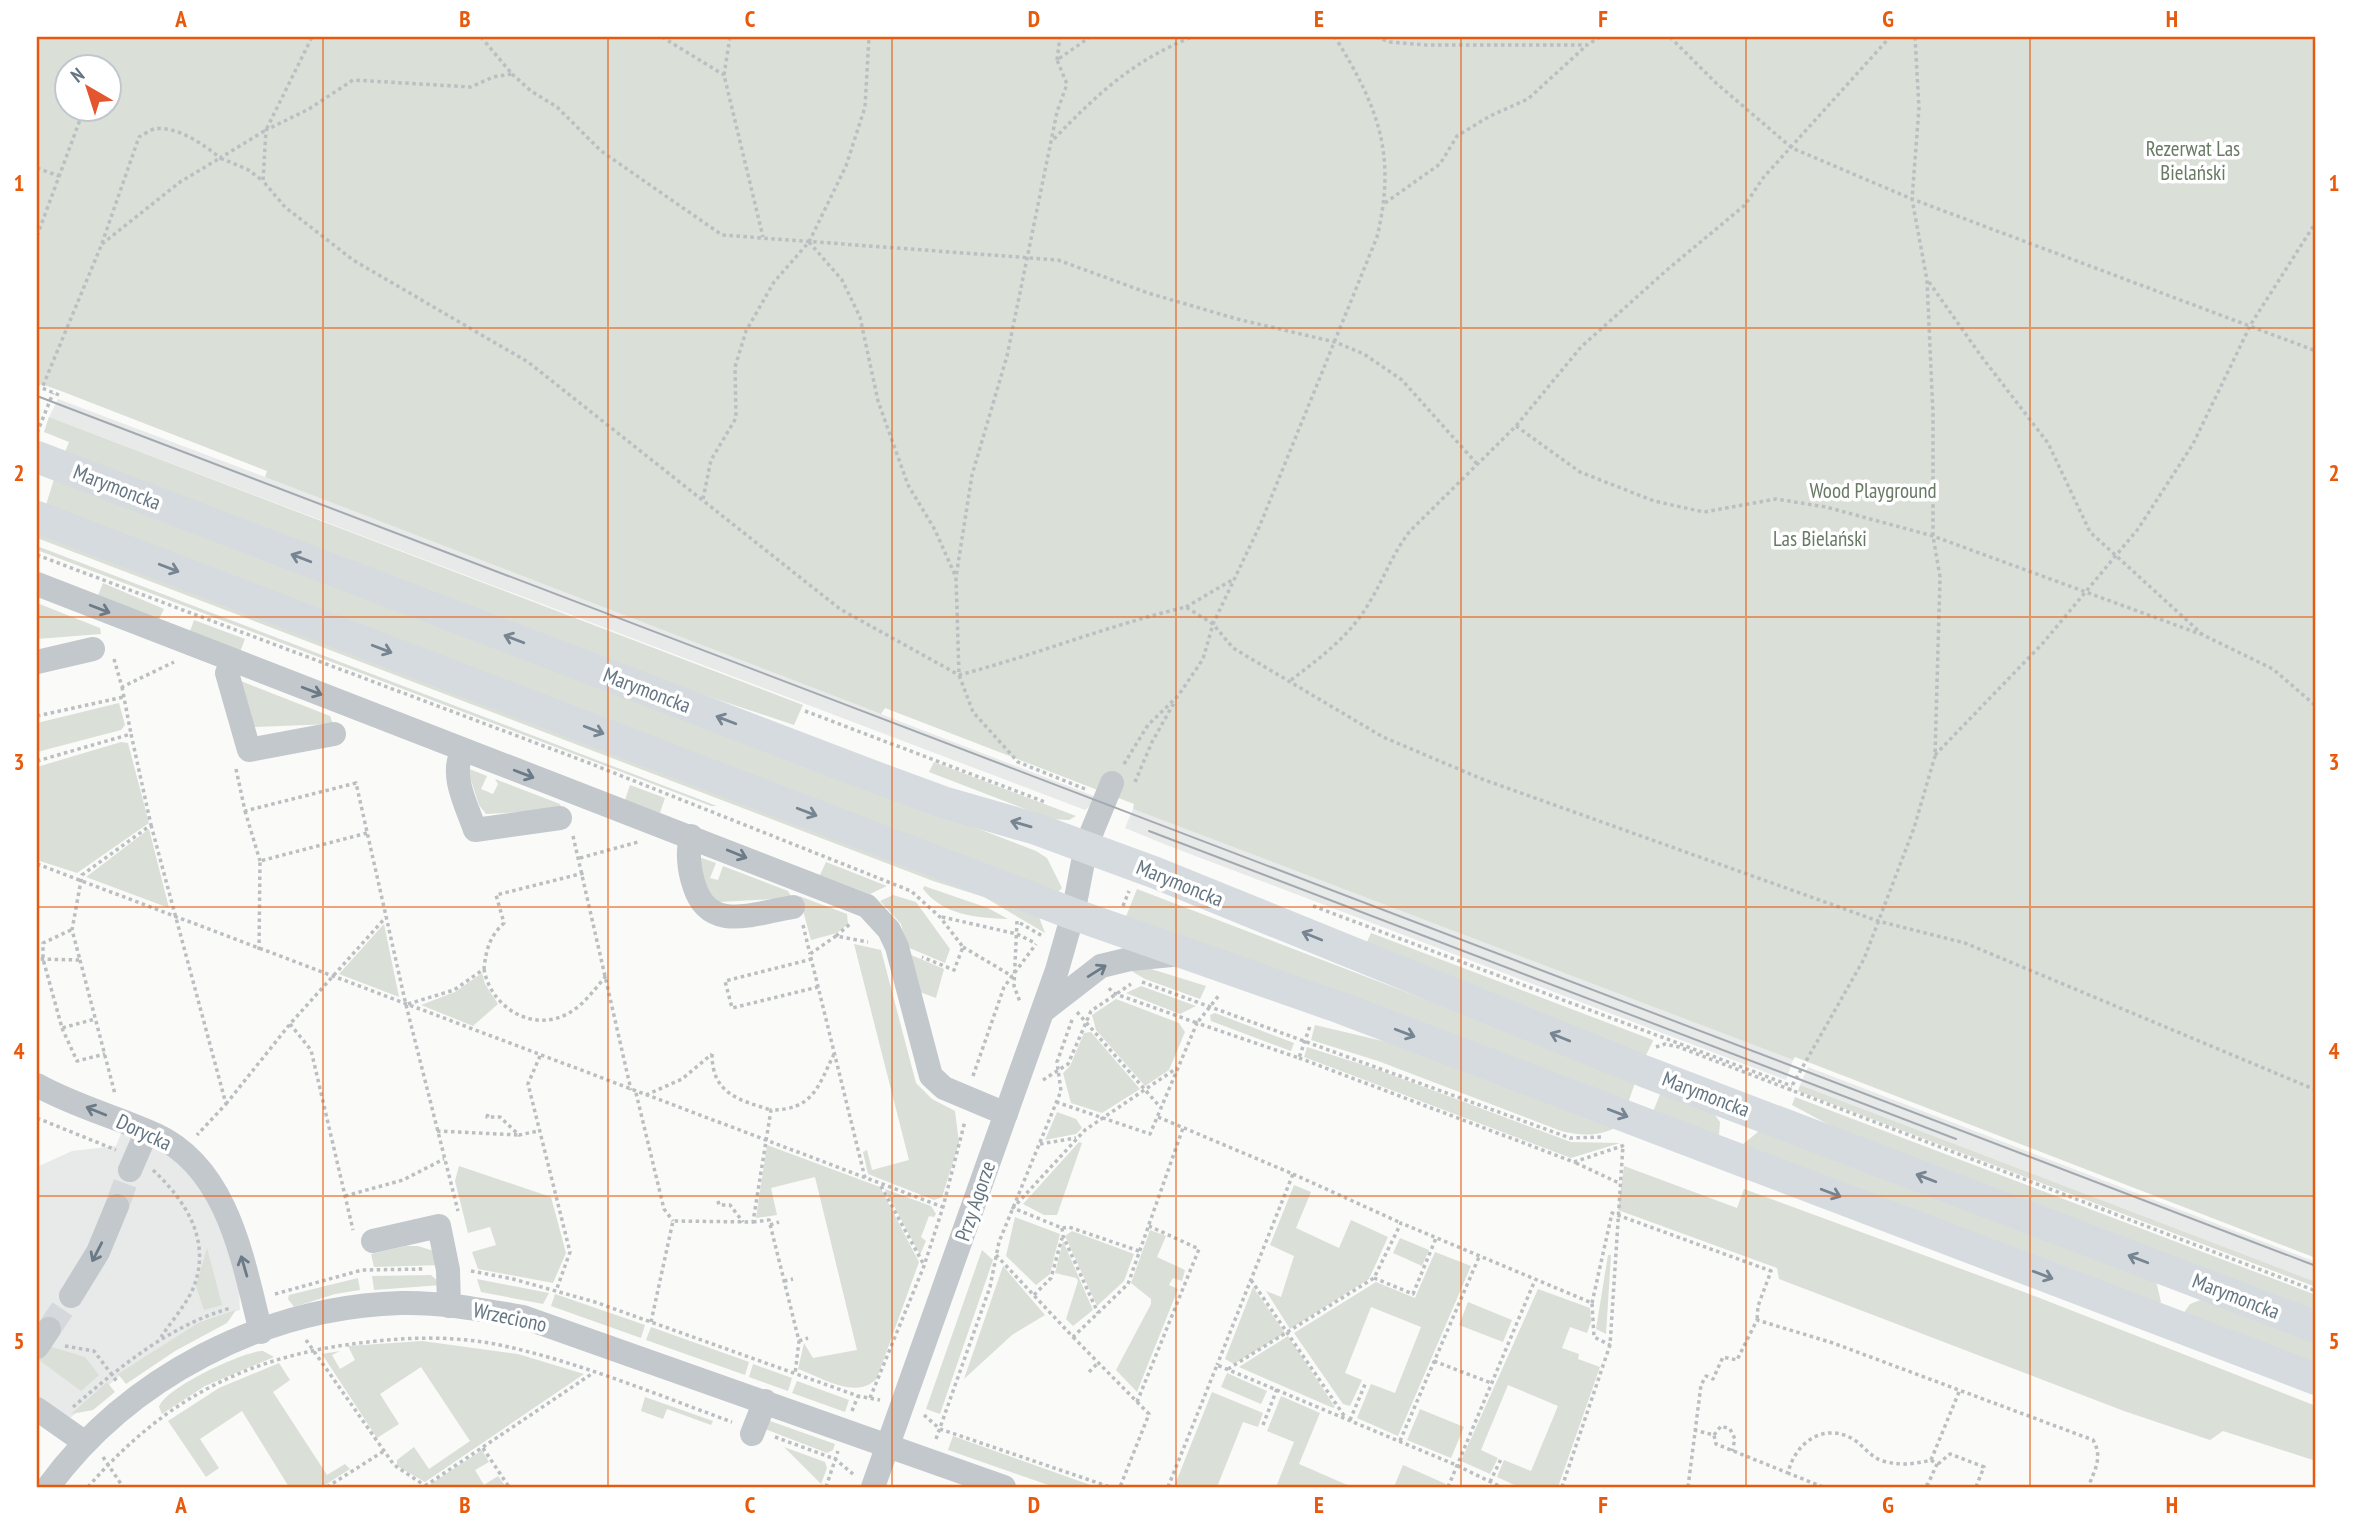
<svg xmlns="http://www.w3.org/2000/svg" width="2353" height="1524" viewBox="0 0 2353 1524" font-family="'PT Sans Narrow',sans-serif">
<style>
.built{fill:#e8e9e9}
.green{fill:#dadfd7;fill-rule:evenodd}
.lines{fill:none;stroke-linecap:round;stroke-linejoin:round}
.minor-tunnel{stroke:#d5d9db;stroke-width:24;stroke-dasharray:24 12;stroke-linecap:butt}
.path{stroke:#bbbfc2;stroke-width:3.5;stroke-dasharray:3.5 3.5;stroke-linecap:butt}
.minor{stroke:#c3c8cc;stroke-width:24}
.major{stroke:#d6dbdf;stroke-width:32}
.tram{stroke:#a2aab0;stroke-width:2}
.oneway{stroke:#768591}
.oneway2{stroke:#6a7a87}
.grid{fill:none;stroke:#e8590c;stroke-width:2;stroke-opacity:0.55}
.labels{text-anchor:middle;dominant-baseline:central;stroke-width:7;stroke-linejoin:round;paint-order:stroke}
.park-label{font-size:21px;fill:#687a64;stroke:#fff}
.street-label{font-size:21px;fill:#657683;stroke:#fff}
.neatline{fill:none;stroke:#e8590c;stroke-width:2.5}
.grid-label{font-size:23px;text-anchor:middle;font-weight:bold;fill:#e8590c}
</style>
<rect width="100%" height="100%" fill="#fafaf8"/>
<path class="built" d="M58 399 265 477 1099 798 1085 810 49 417Z
M1133 809 1793 1060 1786 1080 1169 846 1125 828Z
M1808 1067 2316 1262V1282L1800 1085Z
M122 1131 182 1162 218 1211 239 1289 240 1310 200 1321 130 1367 69 1419 37 1396V1167L72 1151 116 1146Z"/>
<path class="green" d="M37 37H2316V1258L1795 1057 1793 1060 1133 809 1134 804 885 708 881 714 265 477 267 471 61 391 41 384 37 389ZM66 66H108V108H66Z
M49 417 803 705 794 725 695 692 65 452 69 442 44 432Z
M55 476 1036 851 1047 858 1062 888 1056 894 45 508Z
M37 531 1039 917 1045 933 984 897 933 881 37 538Z
M37 546 717 806H711L37 550Z
M103 583 164 609 158 621 97 598Z
M37 603 100 628 101 634 37 639Z
M194 620 245 639 240 652 189 634Z
M238 680 330 716 333 724 254 727Z
M119 703 125 725 121 730 37 752V723Z
M121 742 128 743 149 823 77 873 37 860V767Z
M934 762 1076 816 1069 820 1051 819 929 772Z
M467 768 487 776 481 789 493 794 498 784 495 779 560 804 562 810 486 814 479 805Z
M630 785 665 798 660 813 625 800Z
M149 829 169 908 86 877Z
M699 857 716 863 710 878 718 880 723 866 788 891 792 898 719 902 709 897Z
M826 862 887 886 870 894 820 875Z
M924 886 988 908 1008 919C977 918 943 915 923 889Z
M1137 889 1636 1080 1628 1103 1125 919Z
M893 895 916 902 950 949 945 963 907 947 901 924 880 901Z
M799 896 847 914 848 924 837 933 811 940Z
M384 924 399 997 339 974Z
M1371 933 1653 1040V1041L1645 1057 1367 942Z
M854 944 881 950 916 1083 932 1099 955 1111 959 1143 942 1197 934 1200 868 1174 863 1152 867 1150 872 1170 909 1160Z
M909 954 944 969 936 998 917 991Z
M1148 968 1206 986 1200 999 1145 979 1128 969Z
M482 973 485 984 498 1004 473 1026 421 1005 455 992Z
M1141 986 1196 1006 1180 1014 1126 993Z
M1116 999 1179 1023 1185 1032 1169 1070 1145 1086 1096 1030 1092 1015Z
M1215 1013 1294 1043 1291 1051 1211 1021 1210 1015Z
M1315 1025 1412 1048 1619 1125C1603 1137 1580 1136 1561 1131L1378 1061 1311 1040Z
M1091 1032 1140 1089 1102 1113 1071 1103 1063 1073 1070 1066 1084 1033Z
M1307 1047 1376 1069 1571 1142 1620 1143 1571 1158 1304 1057Z
M1800 1085 2316 1282V1287L1798 1091Z
M1662 1089 1712 1111 1720 1122 1719 1135 1653 1112Z
M1795 1097 2316 1295V1314L1846 1134 1792 1105Z
M1057 1112 1076 1119 1082 1128 1076 1134 1045 1140Z
M1759 1131 2156 1281 2161 1302 2158 1304 1742 1145Z
M1079 1142 1082 1143 1057 1215H1044L1023 1204Z
M767 1145 880 1187 919 1262 877 1378C857 1401 821 1377 798 1369L804 1343 813 1358 857 1350 815 1177 771 1188 777 1215 756 1218Z
M459 1166 551 1197 566 1253 553 1283 478 1269 472 1252 496 1245 490 1227 468 1233 455 1181Z
M1624 1166 1737 1208 1744 1189 2024 1292 2316 1406V1461L2223 1431 2210 1440 2124 1411 1779 1279 1777 1268 1618 1210Z
M1294 1185 1311 1192 1296 1228 1339 1248 1351 1220 1388 1237 1369 1279 1290 1329 1266 1291 1281 1297 1294 1256 1270 1245Z
M885 1189 931 1206 936 1214 934 1217 929 1216 921 1237 926 1241 920 1255Z
M1015 1217 1060 1234 1050 1274 1036 1285 1006 1256Z
M1150 1230 1166 1236 1157 1257 1185 1270 1182 1281 1173 1278 1169 1285 1178 1289 1137 1392 1116 1370 1151 1304V1299L1131 1283Z
M1072 1231 1134 1254 1124 1281 1097 1306 1065 1236Z
M1400 1238 1429 1250 1422 1266 1393 1253Z
M1063 1241 1093 1310 1073 1326 1066 1319 1078 1281 1076 1278 1055 1273Z
M406 1246H418L440 1253 442 1265 374 1267 371 1254Z
M207 1248 222 1305 204 1310 196 1286Z
M982 1250 993 1260 940 1414 926 1409Z
M1435 1252 1471 1266 1398 1436 1357 1418 1371 1384 1395 1393 1421 1327 1371 1307 1345 1373 1362 1380 1350 1406 1343 1404 1294 1333 1376 1282 1415 1298Z
M1608 1255H1611L1606 1334 1596 1329Z
M1003 1266 1045 1315 1012 1335 964 1379Z
M431 1275 442 1285 374 1290 372 1276Z
M358 1278 360 1290 335 1294 294 1307 288 1299 289 1295Z
M477 1279 549 1293 543 1304 481 1292Z
M1253 1287 1285 1333 1234 1364 1225 1359Z
M1538 1289 1590 1308 1591 1322 1587 1333 1570 1327 1562 1348 1579 1354 1578 1359 1600 1367 1558 1487H1519L1497 1477 1504 1460 1531 1471 1558 1406 1508 1385 1481 1450 1498 1458 1490 1474 1461 1461Z
M555 1294 645 1325 641 1338 551 1306Z
M2203 1299 2316 1342V1365L2183 1314 2190 1304Z
M1468 1302 1512 1320 1503 1342 1459 1325Z
M236 1310 227 1323 175 1351 126 1384 118 1374 199 1322Z
M651 1327 749 1362 745 1375 646 1340Z
M1288 1336 1335 1407 1333 1408 1239 1367Z
M422 1341 518 1354 584 1374 425 1482 397 1466V1460L414 1447 429 1469 470 1441 421 1367 380 1394 399 1424 377 1438 322 1354 340 1351 332 1355 340 1369 355 1360 348 1346Z
M48 1346 85 1357 99 1375 81 1391 39 1360Z
M263 1351 274 1357 205 1386 162 1414 159 1407C165 1388 243 1351 263 1351Z
M279 1363 290 1380 273 1392 327 1475 345 1464 350 1469 322 1487H289L242 1411 200 1439 219 1468 206 1477 168 1421 219 1388Z
M753 1364 792 1378 788 1391 749 1377Z
M1227 1373 1267 1391 1261 1404 1221 1387Z
M797 1381 849 1400 845 1412 792 1393Z
M107 1382 115 1392 93 1410 71 1414Z
M1212 1392 1263 1413 1258 1427 1243 1422 1217 1487H1174Z
M1281 1396 1320 1413 1299 1464 1352 1487H1276L1294 1442 1267 1431Z
M645 1397 713 1421 711 1425 667 1409 663 1419 641 1411Z
M1420 1409 1464 1427 1451 1458 1407 1440Z
M770 1421 835 1444 833 1450 827 1453 765 1429Z
M953 1436 1096 1487H1054L948 1450Z
M784 1447 825 1462 827 1468 821 1484Z
M482 1450 489 1462 475 1470 484 1485 498 1476 506 1487 429 1485Z
M1403 1465 1446 1484 1445 1487H1394Z"/>
<g class="lines">
<path class="minor-tunnel" d="M117 1206 130 1170
M49 1329 71 1296"/>
<path class="path" d="M481 37 512 74 493 77 471 87 353 80 309 109 266 130 263 181 285 207 353 260 528 362 840 609 959 675C1036 655 1109 625 1186 607L1213 624 1233 648 1383 737 1482 779 1878 921 1965 943 2316 1090
M662 37 724 75
M730 37 724 75 763 237
M1376 37 1390 42 1426 45H1587L1600 37
M1670 37 1716 83 1792 148 1912 199 2316 351
M1057 60 1060 37
M512 74 531 91 557 107 601 151 722 235 1058 260 1148 293 1237 319 1335 342 1364 354 1402 380 1477 464
M1054 139C1097 94 1134 60 1192 37
M37 168 59 176
M1385 203 1440 164 1457 136 1490 116 1528 99 1587 45
M37 236 84 109
M809 242 842 280 860 317 878 401 908 485 935 530 955 575
M102 244 180 182 220 158 247 169 263 181
M1929 282 1981 356 2048 443 2090 532 2203 635 2273 669 2316 706
M59 395 42 388 101 246 139 137C143 135 150 130 154 129 176 125 205 145 220 158L266 130 312 37
M1516 426 1580 472 1654 501 1704 512 1776 499 1826 507 1933 536 2203 635
M37 433 53 393
M703 499 711 460 736 418 735 367 746 331 774 282 809 242 846 166 865 107 869 37
M37 555 589 763 911 891 940 917 963 947 954 970 922 957
M1186 607 1232 580
M114 659 122 687 174 662
M1291 680C1320 658 1351 635 1369 603 1384 579 1392 554 1410 531L1516 426 1581 347 1668 269 1745 205 1763 178 1890 37
M122 687 131 734
M805 711 1045 802
M37 716 124 697
M1935 755 2043 643 2138 529 2193 444 2251 324 2316 222
M37 761 131 734 151 825 82 875 72 930 80 960 37 959
M1124 764 1148 725 1178 696 1203 659 1213 624 1260 525 1377 237C1397 154 1378 107 1335 37
M236 769 245 811 356 783 406 1005 458 1211
M1135 782 1152 742 1175 701
M1085 789 1018 762 973 712 959 675 956 577 972 475 1007 356 1057 112 1067 84 1057 60 1090 37
M245 811 260 861
M151 825 226 1104 197 1135
M573 836 631 1090
M580 858 638 842
M37 864 943 1207
M1123 906 1129 891
M1313 906 1792 1086
M942 917 1017 934 1035 943
M1017 921 1014 986 1020 1002
M1020 923 1044 937
M803 925 810 954
M71 930 43 943V959L62 1028 95 1019
M836 936 850 924
M963 947 1012 976
M259 950 260 861 367 833
M812 959 725 981 732 1008 818 987
M80 960 115 1094
M484 969C490 1006 531 1033 567 1014 583 1006 594 990 606 976
M1142 982 1570 1138 1604 1137
M1109 988 1113 993 1197 1023 1220 994
M408 1004 454 990 484 969C486 949 490 936 504 923L496 895 584 873
M1077 1012 1161 1108
M290 1024 311 1050 353 1230
M62 1028 77 1061 105 1054
M1656 1047 1665 1044 1679 1047 2316 1291
M712 1054C712 1094 739 1100 771 1110
M540 1056 528 1084 570 1252 556 1291
M1299 1058 1574 1162 1625 1145
M973 1076 1004 987 1036 944
M1043 1080 1068 1064 1091 1011 1131 984
M1789 1091 1864 959 1914 828 1935 756 1940 577 1933 536V414L1927 280 1912 199 1919 108 1915 37
M636 1093 664 1209 673 1221
M646 1095 682 1079 712 1054
M1056 1102 1150 1134 1197 1023 1299 1058 1310 1026
M226 1104 290 1024 386 917
M488 1114 487 1117H500L519 1135 538 1131
M1158 1117 1293 1174 1217 1365
M37 1118 116 1150
M437 1131 519 1135
M1040 1144 1076 1138
M1576 1163 1619 1183
M153 1170C187 1202 213 1243 192 1291 184 1307 171 1322 161 1337
M1293 1174 1401 1223
M865 1178 810 954 836 936 868 942
M881 1186 924 1265
M345 1196 403 1180 444 1159
M718 1201 719 1205H730L743 1222
M753 1222 769 1220 799 1341 795 1374
M770 1225 779 1222
M1062 1228 1063 1236 1098 1313
M1139 1251 1069 1227 1062 1228 1013 1208 1085 1130 1177 1068
M996 1255 1073 1337 1128 1284 1183 1128
M471 1271 513 1279 595 1302 858 1396 880 1400
M1374 1278 1413 1294 1436 1238
M1251 1280 1345 1417
M784 1281 793 1279
M275 1294 362 1270 425 1269
M1034 1295 1051 1278 1062 1238
M1592 1303 1612 1213 1771 1271 1758 1306 1757 1320
M651 1322 673 1221 753 1222 771 1110C813 1110 818 1087 834 1054
M1073 1337 1149 1414 1120 1487
M306 1340 394 1465 427 1487
M799 1341 808 1338
M65 1346 94 1351 118 1383
M1434 1361 1491 1383
M1228 1369 1374 1278 1401 1223 1592 1303 1594 1337 1610 1345
M1089 1372 1098 1363
M870 1398 924 1266 943 1207 965 1121
M1137 1402 1199 1249 1149 1226
M73 1407C121 1366 170 1325 231 1308
M852 1411 858 1396
M924 1415 940 1429 1110 1487
M1350 1420 1366 1382
M1263 1425 1277 1389
M1694 1430 1714 1435 1716 1444 1788 1473
M1714 1435 1721 1426 1730 1429 1735 1439 1732 1451
M775 1437 835 1459 853 1474
M936 1439 990 1287 999 1242 1061 1091 1057 1062 1073 1017
M1400 1441 1479 1257
M483 1448 509 1487
M103 1457 123 1487
M1931 1460 1959 1392
M1938 1464 1950 1454 1984 1467 1976 1487
M1490 1482 1501 1459
M425 1486 593 1373
M88 1487C166 1397 250 1355 368 1342 410 1337 452 1336 495 1344 574 1360 655 1394 732 1422
M327 1487 384 1451
M826 1487 838 1451
M1168 1487 1217 1365 1456 1465 1501 1487
M1448 1487 1535 1280
M1562 1487 1610 1345 1623 1145
M1688 1487 1701 1385 1706 1376 1713 1379 1723 1357 1737 1360 1757 1320 1833 1343 2093 1440C2103 1457 2095 1470 2088 1487
M1823 1487 1788 1473C1795 1443 1823 1422 1853 1439 1864 1446 1870 1457 1883 1461 1900 1466 1915 1464 1931 1460L1937 1464 1928 1484 1921 1487"/>
<path class="minor" d="M37 584 867 906 889 930 897 947 931 1076 944 1088 1006 1114
M232 660 227 673 249 750 334 734
M37 662 93 649
M463 751C449 774 467 806 475 830L560 818
M691 836C687 851 689 870 694 885 709 934 754 913 793 907
M1043 1011 1101 966 1130 959 1182 954
M37 1085C74 1106 117 1117 156 1135 229 1169 243 1262 261 1332
M130 1170 147 1131
M373 1241 439 1226 448 1270 449 1306
M71 1296 98 1252 117 1206
M37 1347 49 1329
M37 1409 84 1442
M752 1434 765 1401
M48 1487C129 1377 264 1307 401 1303 442 1302 483 1310 523 1317L1004 1487
M873 1487 1057 970 1073 914 1086 846 1112 783"/>
<path class="major" d="M37 457 867 774 943 802 1036 829 1156 873 1646 1072 2316 1327
M37 517 1073 914 1341 1008 2316 1379"/>
<path class="tram" d="M37 396 2316 1266
M1149 831 1956 1139"/>
</g>
<defs><path id="oneway-shaft" d="M-6 0H5M1.5-3L5.5 0L1.5 3" fill="none" stroke-width="1.6" stroke-linecap="round" stroke-linejoin="round" transform="scale(1.75)"/></defs>
<g class="oneway">
<use href="#oneway-shaft" transform="translate(301 558) rotate(-159)"/>
<use href="#oneway-shaft" transform="translate(169 568) rotate(21)"/>
<use href="#oneway-shaft" transform="translate(514 639) rotate(-159)"/>
<use href="#oneway-shaft" transform="translate(382 649) rotate(21)"/>
<use href="#oneway-shaft" transform="translate(726 720) rotate(-159)"/>
<use href="#oneway-shaft" transform="translate(594 730) rotate(21)"/>
<use href="#oneway-shaft" transform="translate(807 812) rotate(21)"/>
<use href="#oneway-shaft" transform="translate(1021 824) rotate(-164)"/>
<use href="#oneway-shaft" transform="translate(1312 936) rotate(-158)"/>
<use href="#oneway-shaft" transform="translate(1405 1033) rotate(21)"/>
<use href="#oneway-shaft" transform="translate(1560 1037) rotate(-158)"/>
<use href="#oneway-shaft" transform="translate(1618 1113) rotate(21)"/>
<use href="#oneway-shaft" transform="translate(1926 1178) rotate(-159)"/>
<use href="#oneway-shaft" transform="translate(1831 1193) rotate(21)"/>
<use href="#oneway-shaft" transform="translate(2138 1259) rotate(-159)"/>
<use href="#oneway-shaft" transform="translate(2043 1275) rotate(21)"/>
</g>
<g class="oneway2">
<use href="#oneway-shaft" transform="translate(100 609) rotate(21)"/>
<use href="#oneway-shaft" transform="translate(312 691) rotate(21)"/>
<use href="#oneway-shaft" transform="translate(524 774) rotate(21)"/>
<use href="#oneway-shaft" transform="translate(737 854) rotate(22)"/>
<use href="#oneway-shaft" transform="translate(1097 971) rotate(-32)"/>
<use href="#oneway-shaft" transform="translate(96 1111) rotate(-158)"/>
<use href="#oneway-shaft" transform="translate(97 1252) rotate(117)"/>
<use href="#oneway-shaft" transform="translate(244 1266) rotate(-106)"/>
</g>
<path class="grid" d="M323 37V1487M608 37V1487M892 37V1487M1176 37V1487M1461 37V1487M1746 37V1487M2030 37V1487M37 328H2316M37 617H2316M37 907H2316M37 1196H2316"/>
<g class="labels">
<g class="park-label">
<text x="2193" y="148">Rezerwat Las<tspan x="2193" dy="24">Bielański</tspan></text>
<text x="1873" y="490">Wood Playground</text>
<text x="1820" y="538">Las Bielański</text>
</g>
<g class="street-label">
<text transform="translate(117 487) rotate(21)">Marymoncka</text>
<text transform="translate(647 690) rotate(21)">Marymoncka</text>
<text transform="translate(1180 883) rotate(22)">Marymoncka</text>
<text transform="translate(1706 1094) rotate(21)">Marymoncka</text>
<text transform="translate(144 1132) rotate(25)">Dorycka</text>
<text transform="translate(975 1201) rotate(-71)">Przy Agorze</text>
<text transform="translate(2236 1296) rotate(21)">Marymoncka</text>
<text transform="translate(510 1317) rotate(12)">Wrzeciono</text>
</g>
</g>
<rect width="2353" height="1524" fill="none" stroke="#ffffff" stroke-width="77"/>
<g transform="translate(88 88) rotate(321)"><circle r="33" fill="#ffffff" stroke="#c1c8cd" stroke-width="2"/>
<path d="M0-5L12 26L0 18L-12 26Z" fill="#e4572e"/>
<text y="-10" font-size="19" font-weight="bold" text-anchor="middle" fill="#657683">N</text>
</g>
<rect x="38" y="38" width="2276" height="1448" class="neatline"/>
<g class="grid-label">
<text x="181" y="27">A</text>
<text x="465" y="27">B</text>
<text x="750" y="27">C</text>
<text x="1034" y="27">D</text>
<text x="1319" y="27">E</text>
<text x="1603" y="27">F</text>
<text x="1888" y="27">G</text>
<text x="2172" y="27">H</text>
<text x="19" y="191">1</text>
<text x="2334" y="191">1</text>
<text x="19" y="481">2</text>
<text x="2334" y="481">2</text>
<text x="19" y="770">3</text>
<text x="2334" y="770">3</text>
<text x="19" y="1059">4</text>
<text x="2334" y="1059">4</text>
<text x="19" y="1349">5</text>
<text x="2334" y="1349">5</text>
<text x="181" y="1513">A</text>
<text x="465" y="1513">B</text>
<text x="750" y="1513">C</text>
<text x="1034" y="1513">D</text>
<text x="1319" y="1513">E</text>
<text x="1603" y="1513">F</text>
<text x="1888" y="1513">G</text>
<text x="2172" y="1513">H</text>
</g>
</svg>
